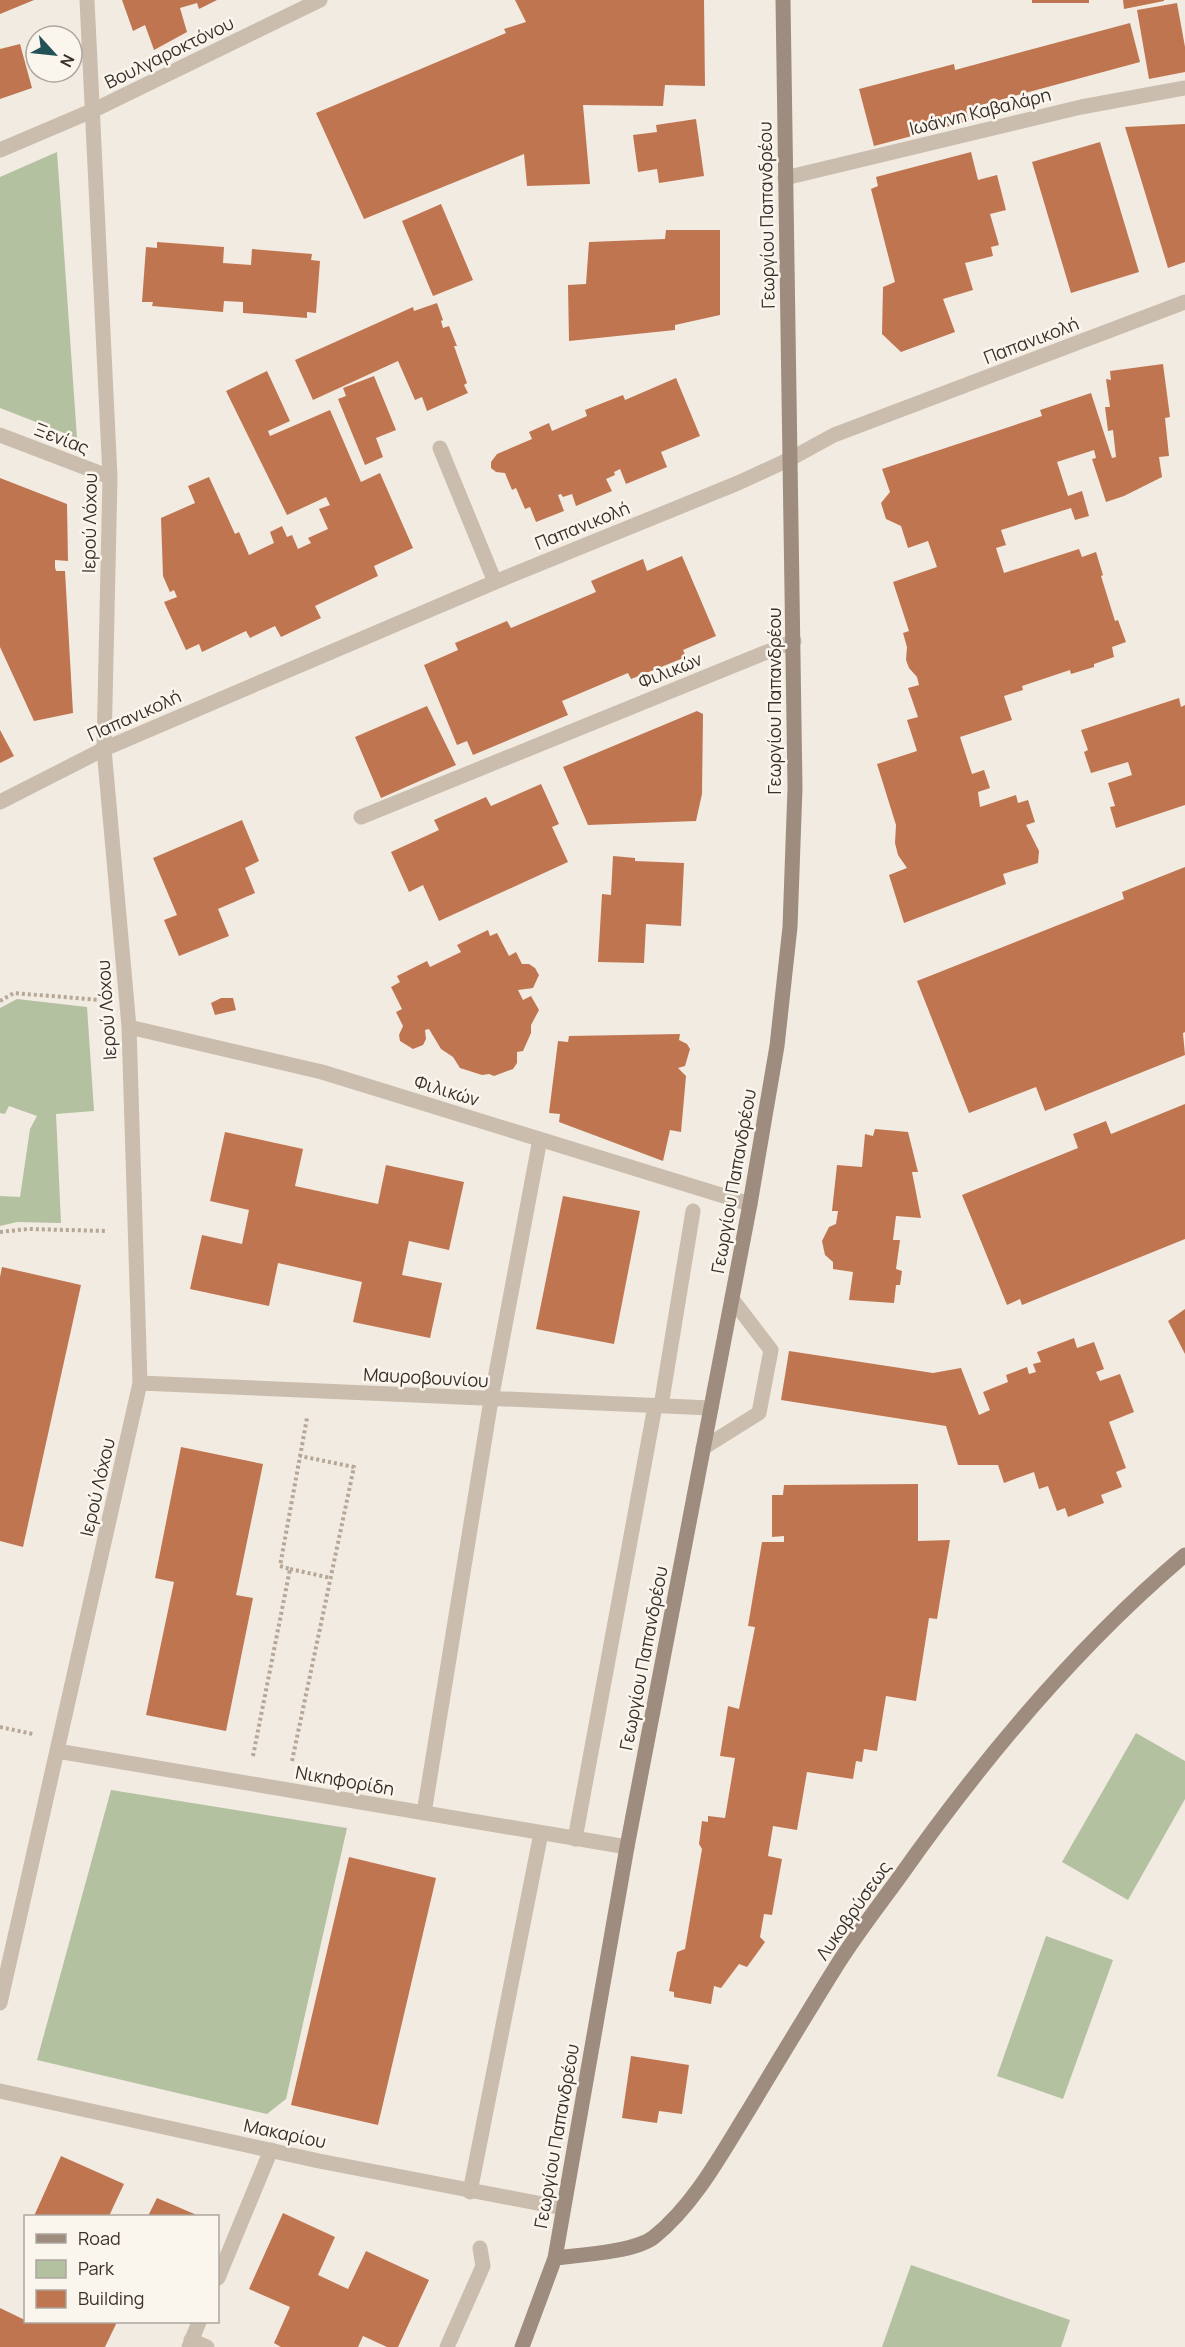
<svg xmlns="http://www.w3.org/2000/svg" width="1185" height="2347" viewBox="0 0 1185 2347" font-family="Manrope,sans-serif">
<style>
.green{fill:#b4c1a1}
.building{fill:#c07551}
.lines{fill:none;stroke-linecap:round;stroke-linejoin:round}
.path{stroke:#b6a797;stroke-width:4;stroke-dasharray:3 3;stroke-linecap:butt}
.lane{stroke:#cabdad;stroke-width:15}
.street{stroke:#cabdad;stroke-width:15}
.secondary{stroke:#9e8c7e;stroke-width:15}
.labels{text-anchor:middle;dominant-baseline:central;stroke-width:5;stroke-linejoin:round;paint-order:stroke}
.street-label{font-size:18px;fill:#39302b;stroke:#faf5ed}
</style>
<rect width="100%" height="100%" fill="#f2ebe1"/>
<path class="green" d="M57 152 77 438 0 408V177Z
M17 999 87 1007 94 1111 56 1114 61 1223 17 1222 0 1226V1196L20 1197 30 1129 37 1116 9 1106 5 1114 0 1113V1008Z
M1136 1733 1185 1761V1799L1128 1900 1062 1862Z
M111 1790 347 1828 286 2099 267 2114 37 2060Z
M1046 1936 1113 1960 1063 2099 997 2076Z
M911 2265 1070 2320 1061 2347H882Z"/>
<path class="building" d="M0 0H34L0 14Z
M122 0H217L199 9 197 3 180 8 187 32 154 50 145 25 133 31Z
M515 0H704L705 86 665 85 663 106 583 105 590 184 527 186 524 154 364 219 316 113 506 33 504 29 526 22Z
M1032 0H1089V3H1032Z
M1123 0H1164V1L1124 9Z
M1177 3 1185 47V72L1149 79 1137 10Z
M1130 23 1140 62 966 109 969 121 874 146 859 89 954 64 955 70Z
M20 44 32 88 0 99V49Z
M696 119 704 176 659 183 657 169 638 172 633 135 657 132 656 125Z
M1185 124V262L1168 268 1125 127Z
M1100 142 1139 272 1071 293 1032 162Z
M971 152 978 180 997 175 1006 210 990 214 999 245 991 247 993 256 965 263 973 290 943 299 955 332 901 352 882 334 883 287 895 282 871 189 878 186 876 177Z
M441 204 473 280 433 296 402 221Z
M666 230H720V315L675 325V330L569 341 568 285 586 284 589 242 665 239Z
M157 242 224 247 223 263 251 265 252 249 312 254 311 260 320 261 316 313 307 312V318L243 313V302L224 301 223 312 152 306 153 302H142L146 247 157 248Z
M437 303 443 320 441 321 443 328 449 326 457 346H454L467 383 464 385 468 393 427 411 422 397 415 400 398 361 313 400 295 360 413 307 414 311Z
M1163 364 1170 417 1165 418 1169 456 1159 457 1162 477 1124 496 1106 502 1092 459 1096 458 1094 450 1057 462 1068 496 1082 491 1089 516 1075 520 1071 508 1001 530 1006 545 996 548 1004 573 1079 549 1082 557 1096 552 1103 575 1101 576 1115 621 1118 620 1126 642 1112 647 1114 657 1094 664V667L1071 674 1070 670 1022 686 1023 690 1004 696 1012 720 960 737 972 774 984 770 990 788 978 792 980 807 1016 795 1018 803 1028 800 1035 822 1026 825 1039 851 1038 863 1003 874 1006 884 904 923 889 875 907 868 898 855 895 843 896 825 877 764 917 751 907 720 918 717 908 688 919 685 917 677 909 668 906 660 907 647 903 633 909 631 893 582 937 567 928 541 908 548 901 526 886 519 881 503 890 492 882 469 1042 416 1040 410 1091 393 1112 458 1116 457 1113 430 1108 431 1105 407H1110L1106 379 1111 380 1110 371Z
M267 371 290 421 268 431 270 436 330 410 361 482 380 473 413 548 374 566 378 576 315 606 321 618 281 637 275 626 250 638 246 631 202 652 199 644 186 650 164 602 177 597 174 590 170 592 163 576 161 518 195 503 188 486 209 477 235 534 239 532 249 555 274 543 270 532 282 526 287 537 292 535 298 549 311 543 308 538 328 529 319 509 330 505 326 497 287 515 226 391Z
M374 376 396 430 376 438 383 457 365 465 338 399 346 396 343 388Z
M676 378 700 436 661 452 667 467 626 484 620 469 614 472 615 475 606 479 612 491 576 506 572 494 563 497 561 494 558 495 564 511 536 522 530 507 525 509 516 488 512 490 505 473 496 472 491 468V462L497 454 532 439 529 432 549 423 552 431 587 416 585 410 623 395 625 400Z
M0 478 67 504 68 561 55 560V567L56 571H65L73 713 34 721 0 647Z
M682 556 716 636 683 650 686 657 631 679 628 673 562 701 568 715 473 755 467 741 457 745 424 665 458 650 455 643 507 621 511 628 596 592 591 581 643 559 647 571Z
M1179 698 1181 707 1185 705V805L1116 828 1110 807 1115 806 1108 783 1132 775 1128 762 1091 773 1084 752 1088 750 1081 730Z
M427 706 456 765 381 798 355 737Z
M697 711 703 714 702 794 696 821 588 825 563 767Z
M0 730 14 756 0 763Z
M541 784 559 824 552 827 568 862 439 921 423 885 409 892 391 852 439 830 434 820 486 797 491 806Z
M242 820 259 861 245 868 255 893 218 909 229 936 179 956 164 920 177 915 153 858Z
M613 856 635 858V861L684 863 681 926 646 924 644 963 598 962 602 894 611 895Z
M1185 867V1032L1183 1033 1185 1055 1045 1111 1036 1087 969 1113 917 981 1124 899 1122 892Z
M488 930 490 936 497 933 509 956 516 952 522 964H529L535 968 539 975 533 988 518 990 523 1000 531 996 539 1010 531 1025V1033L523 1051 517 1052V1063L513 1069 494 1076 489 1074 482 1075 460 1068 453 1057 441 1049 429 1029 425 1030 426 1039 423 1045 413 1049 400 1041 399 1035 403 1026 396 1012 402 1009 391 987 400 982 397 976 427 961 430 967 461 952 457 945Z
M221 998H233L236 1010 215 1015 211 1003Z
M680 1034 679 1040 687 1044 690 1049 685 1066 678 1068 686 1076 681 1132 670 1130 663 1161 559 1122 560 1114 549 1113 558 1041 568 1042 569 1036Z
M1185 1104V1239L1022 1305 1020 1299 1007 1305 962 1195 1078 1148 1073 1134 1106 1121 1111 1134Z
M875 1129 908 1132 918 1172H912L921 1218 896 1216 893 1240H900L896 1269 902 1271 900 1285H896L894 1303 849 1300 853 1272 833 1269V1262L825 1255 822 1241 829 1227 836 1224 838 1211H832L837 1165 862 1167 865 1134 873 1136Z
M225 1132 303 1149 295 1186 378 1204 386 1165 464 1182 449 1250 409 1241 402 1275 442 1283 430 1338 353 1322 362 1282 278 1263 269 1306 190 1289 202 1235 242 1244 249 1210 210 1201Z
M563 1196 640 1211 614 1344 536 1329Z
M2 1267 81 1285 23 1547 0 1541V1277Z
M1185 1309V1354L1168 1321Z
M1074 1338 1077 1348 1094 1342 1104 1369 1096 1372 1100 1381 1120 1374 1134 1412 1109 1422 1126 1468 1116 1472 1122 1487 1101 1495 1104 1503 1068 1517 1065 1508 1057 1511 1048 1486 1039 1489 1034 1472 1004 1483 998 1465H958L946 1426 781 1400 789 1351 933 1373 961 1368 979 1415 990 1410 983 1392 1008 1382 1006 1375 1027 1367 1029 1374 1036 1372 1033 1364 1041 1362 1037 1352Z
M181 1447 263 1464 236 1595 253 1598 226 1731 146 1715 174 1582 155 1578Z
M918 1484V1541L950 1540 937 1619 929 1618 916 1701 886 1696 877 1751 864 1749 862 1762 856 1761 853 1779 807 1772 797 1830 773 1826 768 1856 782 1859 772 1915 764 1914 760 1937 765 1942 747 1967 739 1964 721 1988 714 1986 711 2004 674 1997V1992L669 1991 677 1952 685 1949 702 1849 699 1844 702 1821 708 1822V1816L725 1818 735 1758 720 1756 728 1706 739 1709 755 1627 748 1626 762 1542H784V1536L772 1537V1495H783L784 1485Z
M349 1857 436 1878 378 2125 291 2105Z
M631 2056 689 2065 682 2114 659 2111 657 2123 622 2118Z
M61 2156 124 2184 109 2216H34Z
M157 2198 199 2216H148Z
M283 2213 335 2237 318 2275 348 2289 366 2251 429 2280 398 2347H387L363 2336 358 2347H281L274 2343 290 2307 249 2289Z
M0 2308 29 2322H117L105 2347H0Z"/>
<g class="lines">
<path class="path" d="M0 1001 14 993 99 1000
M0 1232 28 1229 107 1231
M290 1569 331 1578
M0 1727 33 1734
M253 1756 290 1569 280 1566 307 1418
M292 1761 354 1467 300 1456"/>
<path class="lane" d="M361 817 794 641
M703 1448 759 1413 771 1350 732 1299
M218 2278 271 2150
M191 2340 207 2347
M189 2347 199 2322"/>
<path class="street" d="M0 150 94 110 320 0
M785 178 1081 107 1185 88
M0 435 110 477
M440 448 495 582
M0 802 104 749 495 582 738 483 790 459 834 435 1185 302
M129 1027 322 1072 750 1204
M140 1383 711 1408
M661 1406 693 1211
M57 1751 627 1847
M424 1813 491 1400 540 1139
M575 1839 655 1406
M0 2003 140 1383 129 1027 104 749 110 477 87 0
M0 2091 319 2161 563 2208
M470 2192 541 1833
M447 2347 483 2266 480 2248"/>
<path class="secondary" d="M555 2258C580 2255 635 2252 654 2237 692 2207 720 2157 745 2116 776 2065 807 2013 839 1962 858 1932 880 1904 901 1875 983 1759 1076 1647 1185 1555
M522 2347 555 2258 627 1847 750 1204 777 1046 790 927 795 788 783 0"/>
</g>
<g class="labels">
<g class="street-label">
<text transform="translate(169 52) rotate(-26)">Βουλγαροκτόνου</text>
<text transform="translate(980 111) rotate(-14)">Ιωάννη Καβαλάρη</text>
<text transform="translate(766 215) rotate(-91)">Γεωργίου Παπανδρέου</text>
<text transform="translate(1031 340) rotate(-21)">Παπανικολή</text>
<text transform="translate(62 438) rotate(21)">Ξενίας</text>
<text transform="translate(89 523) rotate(-89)">Ιερού Λόχου</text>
<text transform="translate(582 525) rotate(-22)">Παπανικολή</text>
<text transform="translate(670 670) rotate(-22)">Φιλικών</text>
<text transform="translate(774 701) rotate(-90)">Γεωργίου Παπανδρέου</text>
<text transform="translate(134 715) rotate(-24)">Παπανικολή</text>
<text transform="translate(106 1010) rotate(-94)">Ιερού Λόχου</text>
<text transform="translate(447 1090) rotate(17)">Φιλικών</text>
<text transform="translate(733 1181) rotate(-80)">Γεωργίου Παπανδρέου</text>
<text transform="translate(426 1377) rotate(3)">Μαυροβουνίου</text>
<text transform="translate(97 1487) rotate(-77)">Ιερού Λόχου</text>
<text transform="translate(643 1658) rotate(-79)">Γεωργίου Παπανδρέου</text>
<text transform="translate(345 1780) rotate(10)">Νικηφορίδη</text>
<text transform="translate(853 1910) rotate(-55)">Λυκοβρύσεως</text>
<text transform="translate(285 2133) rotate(12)">Μακαρίου</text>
<text transform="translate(556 2136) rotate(-80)">Γεωργίου Παπανδρέου</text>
</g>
</g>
<rect x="24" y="2215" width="195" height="108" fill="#faf5ed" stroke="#ada69f" stroke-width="1.5"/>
<rect x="36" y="2234" width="30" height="9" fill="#9e8c7e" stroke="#ada69f" stroke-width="1.5"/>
<text x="78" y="2245" font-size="18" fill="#39302b">Road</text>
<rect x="36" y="2260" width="30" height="18" fill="#b4c1a1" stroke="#ada69f" stroke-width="1.5"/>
<text x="78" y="2275" font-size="18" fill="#39302b">Park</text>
<rect x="36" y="2290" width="30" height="18" fill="#c07551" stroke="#ada69f" stroke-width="1.5"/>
<text x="78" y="2305" font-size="18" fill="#39302b">Building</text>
<g transform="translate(54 54) rotate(117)"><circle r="28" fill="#faf5ed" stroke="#ada69f" stroke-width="1.5"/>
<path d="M0-4.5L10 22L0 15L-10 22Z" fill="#225158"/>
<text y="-9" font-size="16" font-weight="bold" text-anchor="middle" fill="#39302b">N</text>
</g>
</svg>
